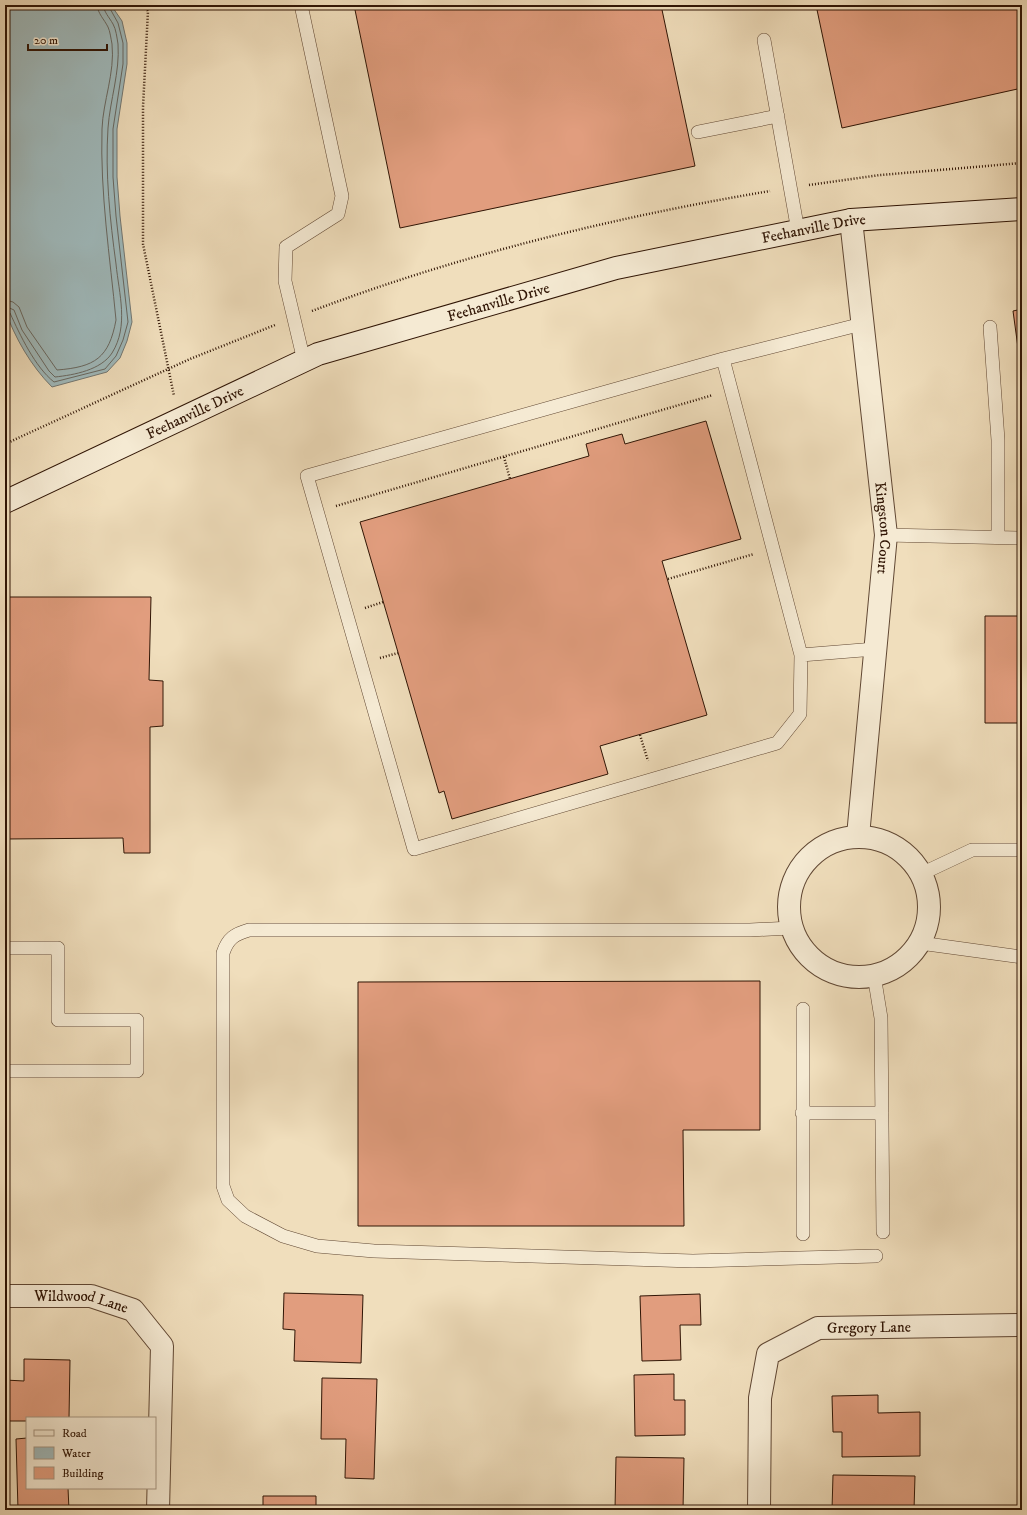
<svg xmlns="http://www.w3.org/2000/svg" width="1027" height="1515" viewBox="0 0 1027 1515" font-family="'IM FELL DW Pica',serif">
<style>
.water{fill:#9fb9bb;stroke:#737772}
.lines{fill:none;stroke-linecap:round;stroke-linejoin:round}
.shore{stroke:#686760;stroke-width:1}
.building{fill:#e19d7e;stroke:#301505}
.lane-casing{stroke:#604733;stroke-width:14}
.street-casing{stroke:#604733;stroke-width:24}
.secondary-casing{stroke:#301505;stroke-width:24}
.path{stroke:#301505;stroke-width:2.5;stroke-dasharray:1 2;stroke-linecap:butt}
.lane{stroke:#f5ead3;stroke-width:13}
.street{stroke:#f5ead3;stroke-width:22}
.secondary{stroke:#f5ead3;stroke-width:22}
.labels{text-anchor:middle;dominant-baseline:central;stroke-width:3.5;stroke-linejoin:round;paint-order:stroke}
.street-label{font-size:15px;fill:#301505;stroke:#f5ead3}
</style>
<rect width="100%" height="100%" fill="#f0debc"/>
<filter id="stains"><feTurbulence type="fractalNoise" baseFrequency=".005" numOctaves="4"/><feColorMatrix values="0 0 0 0 .2 0 0 0 0 .09 0 0 0 0 .02 0 0 0 .5 -.17"/></filter>
<radialGradient id="worn" r=".72"><stop offset=".6" stop-color="#630" stop-opacity="0"/><stop offset="1" stop-color="#630" stop-opacity=".3"/></radialGradient>
<path class="water" d="M5 5H111L122 21 127 43V64L117 129V177L120 216 132 322 127 341 120 358 107 372 52 387C31 366 15 338 5 310Z"/>
<g class="lines">
<path class="shore" d="M5 300 13 302 19 307 27 327 57 370C95 367 109 358 116 320 110 257 100 193 102 129 103 101 115 73 112 44 111 39 110 31 108 27 104 19 98 14 97 5
M5 306 14 310 22 330 49 371 55 377C74 375 101 370 112 353 129 326 119 294 116 264 110 220 105 173 108 128 110 100 120 72 118 44 117 38 116 29 113 24 109 17 104 12 103 5
M5 311 10 313C20 335 35 367 54 382L105 369 116 356 123 340 128 322 116 216 113 177V129L123 64V43L118 23 108 5"/>
</g>
<path class="building" d="M354 5H661L695 166 400 228Z
M816 5H1022V88L842 128Z
M1022 309V377L1013 311Z
M706 421 741 539 662 561 707 715 600 746 608 774 452 819 444 791 439 793 360 522 589 456 586 444 622 434 625 444Z
M6 597H151L149 680 163 681V726L150 727V853H124L123 838 6 839Z
M985 616H1022V778L1021 723H985Z
M760 981V1130H683L684 1226H358V982Z
M284 1293 363 1295 361 1363 294 1361 295 1330 283 1329Z
M700 1294 701 1325H680L681 1360 642 1361 640 1296Z
M24 1359 70 1360 69 1418H27V1421H5V1380L24 1381Z
M674 1374V1400H685V1435L635 1436 634 1375Z
M322 1378 377 1379 374 1479 345 1478 346 1439H321Z
M878 1395V1413L920 1412V1456L842 1457V1432H833L832 1396Z
M27 1438V1488H68L69 1510H18L16 1439Z
M616 1457 684 1458 683 1510H615Z
M833 1475 915 1476 914 1510H832Z
M263 1496H316V1510H263Z"/>
<g class="lines">
<defs>
<path id="lane" d="M301 5 342 196 338 214 286 247 285 281 304 361
M764 40 798 231
M698 132 778 116
M990 327 998 440V537
M723 359 801 655 800 714 777 743 414 849 307 476 723 359 862 324
M886 535 1022 538
M801 655 875 649
M921 874 972 850H1022
M791 928 750 930H249C235 934 228 938 223 953V1186L228 1200 245 1216 283 1236 317 1246 374 1251 693 1261 876 1256
M920 943 1022 957
M5 948H58V1020H137V1071H5
M874 975 881 1018 883 1232
M803 1009V1234
M802 1113H882"/>
<g id="street">
<path id="s1" d="M851 220 886 535 858 836"/>
<circle cx="859" cy="907" r="70"/>
<path id="s2" d="M5 1296H91L133 1310 162 1346 158 1510"/>
<path id="s3" d="M759 1510 760 1398 768 1354 818 1328 1022 1325"/>
</g>
<g id="secondary">
<path id="s4" d="M5 502 318 354 616 268 851 220 1022 209"/>
</g>
</defs>
<use href="#lane" class="lane-casing"/>
<use href="#street" class="street-casing"/>
<use href="#secondary" class="secondary-casing"/>
<path class="path" d="M144 5 148 11 143 107V244L174 396
M809 185 880 175 1022 163
M312 311C459 255 615 217 770 191
M5 444 190 359 275 325
M504 457 510 479
M336 506 713 395
M668 579 754 554
M365 608 383 602
M380 658 398 653
M640 735 648 761"/>
<use href="#lane" class="lane"/>
<use href="#street" class="street"/>
<use href="#secondary" class="secondary"/>
</g>
<g class="labels">
<g class="street-label">
<text stroke="none"><textPath href="#s4" startOffset="858">Feehanville Drive</textPath></text>
<text stroke="none"><textPath href="#s4" startOffset="534">Feehanville Drive</textPath></text>
<text stroke="none"><textPath href="#s4" startOffset="210">Feehanville Drive</textPath></text>
<text stroke="none"><textPath href="#s1" startOffset="310">Kingston Court</textPath></text>
<text stroke="none"><textPath href="#s2" startOffset="77">Wildwood Lane</textPath></text>
<text stroke="none"><textPath href="#s3" startOffset="264">Gregory Lane</textPath></text>
</g>
</g>
<rect width="1027" height="1515" fill="none" stroke="#f0debc" stroke-width="20"/>
<rect x="6" y="6" width="1015" height="1503" fill="none" stroke="#301505" stroke-width="2"/>
<rect x="10" y="10" width="1007" height="1495" fill="none" stroke="#301505"/>
<rect x="26" y="1417" width="130" height="72" fill="#f5ead3" stroke="#a69581"/>
<rect x="34" y="1430" width="20" height="6" fill="#f5ead3" stroke="#a69581"/>
<text x="62" y="1437" font-size="12" fill="#301505">Road</text>
<rect x="34" y="1447" width="20" height="12" fill="#9fb9bb" stroke="#a69581"/>
<text x="62" y="1457" font-size="12" fill="#301505">Water</text>
<rect x="34" y="1467" width="20" height="12" fill="#e19d7e" stroke="#a69581"/>
<text x="62" y="1477" font-size="12" fill="#301505">Building</text>
<path d="M28 44v6h79v-6" fill="none" stroke="#301505" stroke-width="2"/>
<text x="34" y="44" font-size="12" fill="#301505" stroke="#f5ead3" stroke-width="3" paint-order="stroke">20 m</text>
<rect width="100%" height="100%" filter="url(#stains)"/>
<rect width="100%" height="100%" fill="url(#worn)"/>
</svg>
